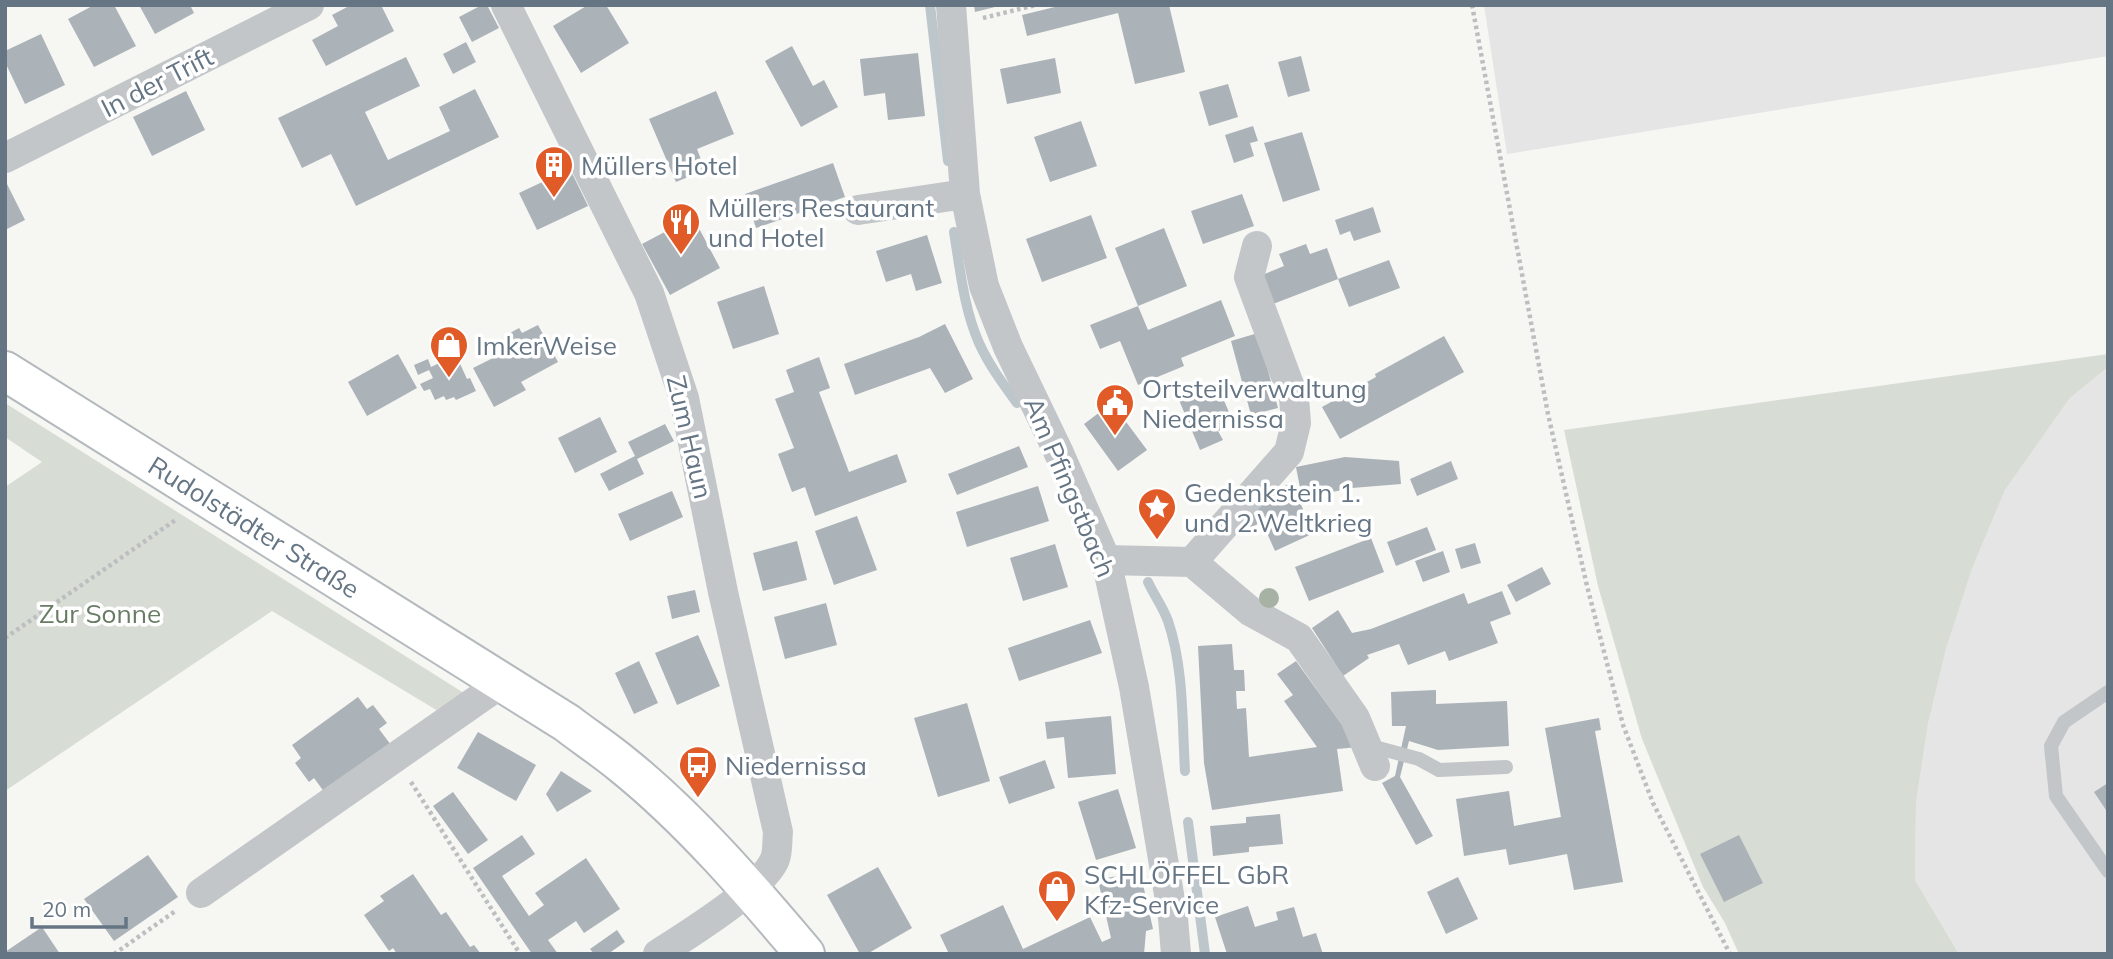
<svg xmlns="http://www.w3.org/2000/svg" width="2113" height="959" viewBox="0 0 2113 959" font-family="Mulish,sans-serif">
<style>
.built{fill:#e4e5e4}
.green{fill:#d7ddd4}
.lines{fill:none;stroke-linecap:round;stroke-linejoin:round}
.stream{stroke:#bcc6cb;stroke-width:10}
.building{fill:#abb2b8}
.secondary-casing{stroke:#b4b9be;stroke-width:42}
.path{stroke:#bcbec0;stroke-width:4.5;stroke-dasharray:3.5 3.5;stroke-linecap:butt}
.lane{stroke:#c2c6c9;stroke-width:14}
.street{stroke:#c2c6c9;stroke-width:30}
.secondary{stroke:#fff;stroke-width:38}
.tree{fill:#a8b2a4}
.labels{text-anchor:middle;dominant-baseline:central;stroke-width:7;stroke-linejoin:round;paint-order:stroke}
.street-label{font-size:26px;fill:#657584;stroke:#fff}
.poi-label{font-size:26px;fill:#657584;stroke:#fff;text-anchor:start}
.park-label{font-size:26px;fill:#687b64;stroke:#fff}
</style>
<rect width="100%" height="100%" fill="#f6f6f3"/>
<path class="built" d="M1484 5H2108V56L1507 154Z
M2108 367V954H1959L1915 880 1916 803 1928 724 1946 649 1972 569 2005 490 2070 398Z"/>
<path class="green" d="M2108 354V367L2070 398 2005 490 1972 569 1946 649 1928 724 1916 803 1915 880 1959 954H1739L1725 923 1703 887 1642 739 1598 586 1564 430Z
M5 403 467 695 443 714 272 611 5 791V487L42 462 5 437Z"/>
<g class="lines">
<path class="stream" d="M930 5 948 161
M954 232C960 269 964 309 979 343 989 365 1003 384 1017 403
M1148 582C1154 595 1163 607 1168 621 1184 668 1182 721 1185 771
M1188 822 1205 954"/>
</g>
<path class="building" d="M94 5H114L136 46 94 67 68 19Z
M139 5H190L194 13 155 34Z
M351 5H381L394 31 326 66 312 40 338 26 332 15Z
M482 5H487L499 28 472 42 459 17Z
M588 5H606L629 43 581 73 553 26Z
M974 5H999V6L975 12Z
M1063 5H1169L1185 72 1135 84 1118 13 1027 36 1022 15Z
M41 34 65 85 25 104 5 62V51Z
M466 42 476 62 453 74 443 54Z
M792 46 813 86 824 80 838 107 801 127 765 61Z
M918 53 925 116 888 120 885 93 864 96 860 59Z
M1301 56 1310 91 1288 97 1278 62Z
M406 57 420 86 365 112 388 160 450 131 439 107 475 89 499 137 356 206 331 154 302 168 278 118Z
M1055 58 1061 93 1007 104 1000 69Z
M1228 84 1238 117 1209 126 1199 92Z
M186 91 205 130 152 156 133 117Z
M716 91 734 134 697 149 705 170 676 182 649 119Z
M1081 121 1097 166 1050 182 1034 137Z
M1253 126 1258 141 1250 143 1254 156 1234 163 1225 135Z
M1302 132 1320 190 1283 202 1264 143Z
M833 163 845 197 756 228 745 194Z
M570 169 588 206 537 230 519 193Z
M5 180 25 220 5 230Z
M1242 194 1254 226 1203 244 1191 211Z
M1373 207 1381 232 1354 241 1350 231 1340 235 1335 220Z
M1091 215 1107 258 1042 282 1026 239Z
M693 217 720 268 670 295 642 244Z
M1164 228 1187 286 1138 306 1115 248Z
M927 235 942 283 916 291 911 274 886 282 876 251Z
M1306 244 1310 254 1327 248 1338 279 1273 304 1262 275 1284 266 1279 254Z
M1389 260 1400 288 1349 307 1338 279Z
M764 286 779 334 733 349 717 302Z
M1221 300 1235 336 1181 358 1184 366 1138 385 1120 341 1100 349 1090 325 1138 306 1148 330Z
M945 324 973 379 945 393 930 368 855 395 844 364 919 337Z
M538 325 558 362 521 382 526 390 494 407 473 368 495 357 491 348 512 337 510 333 519 328 522 333Z
M1258 333 1278 408 1251 415 1231 341Z
M1444 336 1464 372 1340 439 1322 407 1376 377 1375 374Z
M398 354 417 388 367 416 348 382Z
M456 355 467 379 470 378 476 391 456 400 454 397 446 400 444 396 435 400 430 389 424 391 420 384 433 378 429 370 418 375 414 365 428 359 431 367Z
M819 357 830 388 819 392 849 472 897 454 907 482 815 516 805 487 792 492 778 454 794 448 775 399 794 392 786 370Z
M1217 384 1234 424 1218 431 1223 440 1200 450 1179 400Z
M1112 403 1147 450 1118 471 1084 424Z
M600 417 617 452 575 473 558 438Z
M665 424 674 441 637 459 644 474 609 491 600 474 635 456 628 442Z
M1019 446 1028 467 957 495 948 474Z
M1345 457 1399 461 1401 484 1352 488 1302 498 1296 467Z
M1451 461 1458 479 1417 496 1410 479Z
M1291 483 1314 533 1275 551 1262 522 1245 530 1240 519 1255 500Z
M1038 486 1049 521 967 547 956 512Z
M672 491 683 517 630 541 618 514Z
M857 516 877 570 834 585 815 531Z
M1427 527 1436 550 1396 566 1387 542Z
M1371 538 1384 572 1309 601 1295 567Z
M797 541 807 580 763 591 753 553Z
M1475 543 1481 563 1461 569 1455 549Z
M1055 544 1068 587 1023 601 1010 558Z
M1443 551 1450 572 1423 582 1415 561Z
M1542 567 1551 584 1516 602 1507 585Z
M695 590 700 612 672 619 667 596Z
M1502 591 1511 614 1490 622 1498 643 1449 661 1445 651 1408 665 1399 644 1367 655 1369 658 1343 676 1312 628 1338 610 1352 633 1371 629 1464 593 1468 604Z
M826 603 837 645 785 659 774 617Z
M1090 620 1102 653 1019 681 1008 648Z
M698 635 720 686 677 705 655 653Z
M1232 644 1234 670H1244L1245 691H1236L1237 709 1246 708 1249 757 1317 747 1284 701 1293 695 1277 674 1296 661 1358 747 1337 749 1343 791 1212 810 1204 763 1198 646Z
M639 661 658 703 634 714 615 673Z
M1436 690V704L1507 701 1509 746 1438 750 1409 741 1400 777 1433 836 1416 845 1382 783 1395 776 1406 726H1392L1391 692Z
M358 697 367 709 373 705 387 723 379 729 391 745 325 793 314 778 309 782 295 763 301 758 292 745Z
M967 703 990 781 938 797 914 718Z
M1111 716 1116 774 1068 778 1064 737 1047 739 1045 722Z
M1599 718 1601 730 1595 731 1623 882 1574 890 1567 854 1509 865 1506 849 1464 856 1456 799 1509 791 1514 826 1561 817 1545 728Z
M478 732 536 765 516 801 457 768Z
M1045 760 1055 788 1009 804 999 777Z
M561 771 592 791 557 812 546 794Z
M2108 783V813L2094 792Z
M1118 789 1136 848 1096 860 1078 802Z
M453 792 488 840 468 854 433 806Z
M1280 814 1283 844 1249 847V852L1213 856 1210 826 1246 823V817Z
M522 835 535 854 502 876 529 916 544 905 535 893 586 858 620 909 584 933 576 921 548 940 558 954H532L473 868Z
M1739 835 1763 883 1724 902 1700 854Z
M148 855 178 897 114 941 84 899Z
M878 867 912 928 867 954H860L827 895Z
M1140 871 1153 929 1146 931 1144 954H949L940 935 1003 905 1023 949 1090 917 1102 942 1111 938 1098 880Z
M413 874 441 915 446 912 470 947 474 945 481 954H397L393 948 389 951 364 915 384 901 380 896Z
M1458 877 1478 919 1446 934 1427 892Z
M1248 906 1255 927 1278 920 1276 912 1294 907 1303 937 1316 933 1323 954H1227L1215 917Z
M42 927 60 954H5V952Z
M617 930 625 942 608 954H594L590 949Z"/>
<g class="lines">
<defs>
<path id="secondary" d="M5 371 567 723C585 737 605 750 623 765 689 818 750 889 805 954"/>
</defs>
<use href="#secondary" class="secondary-casing"/>
<path class="path" d="M1472 5 1548 414 1587 586 1623 725 1653 803 1730 954
M983 18 1036 5
M5 638 177 519
M411 782 520 954
M114 954 177 910"/>
<path class="lane" d="M2108 692 2064 722 2051 746 2056 796 2108 871
M1367 745 1419 759 1439 770 1506 767"/>
<path class="street" d="M506 5 649 293 684 398 723 592 778 832C777 840 778 851 775 859 763 889 687 935 658 954
M951 5 965 194 984 286 1008 347 1058 451 1106 560 1134 687 1173 918 1176 954
M5 158 309 5
M858 210 965 194
M1106 560 1192 562 1250 611 1299 638 1355 718 1375 766
M1192 562 1289 452 1296 423 1294 398 1249 277 1257 246
M201 893 503 682"/>
<use href="#secondary" class="secondary"/>
</g>
<circle class="tree" cx="1269" cy="598" r="10"/>
<defs>
<symbol id="building-pin" viewBox="-11 -11 22 30"><path d="M0 17L-7.5 6A9.5 9.5 0 1 1 7.5 6Z" fill="#e15b28" stroke="#fff"/><path d="M-4-6H4V6H1V3H-1V6H-4ZM-2.5-4.3h1.7v1.8h-1.7ZM.8-4.3h1.7v1.8H.8ZM-2.5-1h1.7V.8h-1.7ZM.8-1h1.7V.8H.8Z" fill="#fff"/></symbol>
<symbol id="restaurant-pin" viewBox="-11 -11 22 30"><path d="M0 17L-7.5 6A9.5 9.5 0 1 1 7.5 6Z" fill="#e15b28" stroke="#fff"/><path d="M-5-6h1v4h1v-4h1v4h1v-4h1v5L-1.5 .5V6h-2V.5L-5-1ZM5-6V6H3V1.5H1.5Q1.5-4 5-6Z" fill="#fff"/></symbol>
<symbol id="shop-pin" viewBox="-11 -11 22 30"><path d="M0 17L-7.5 6A9.5 9.5 0 1 1 7.5 6Z" fill="#e15b28" stroke="#fff"/><path d="M-5-2.5h2.3a2.7 3.5 0 0 1 5.4 0H5L5.5 6h-11ZM-1.5-2.5h3a1.5 2.3 0 0 0-3 0Z" fill="#fff"/></symbol>
<symbol id="civic-pin" viewBox="-11 -11 22 30"><path d="M0 17L-7.5 6A9.5 9.5 0 1 1 7.5 6Z" fill="#e15b28" stroke="#fff"/><path d="M-.6-6.5H3V-4.5H.6V-3L4-1V1h2V6H-6V1h2V-1L-.6-3ZM-1.2 2.5V6h2.4V2.5Z" fill="#fff"/></symbol>
<symbol id="sight-pin" viewBox="-11 -11 22 30"><path d="M0 17L-7.5 6A9.5 9.5 0 1 1 7.5 6Z" fill="#e15b28" stroke="#fff"/><path d="M0-6L1.8-2.2L6-1.7L2.9 1.2L3.7 5.4L0 3.3L-3.7 5.4L-2.9 1.2L-6-1.7L-1.8-2.2Z" fill="#fff"/></symbol>
<symbol id="bus-pin" viewBox="-11 -11 22 30"><path d="M0 17L-7.5 6A9.5 9.5 0 1 1 7.5 6Z" fill="#e15b28" stroke="#fff"/><path d="M-5-6H5V4H4V6H2V4H-2V6H-4V4H-5ZM-3.5-4V0h7V-4ZM-3.5 1.2v1.5H-2V1.2ZM2 1.2v1.5H3.5V1.2Z" fill="#fff"/></symbol>
</defs>
<g fill-rule="evenodd">
<use href="#building-pin" x="532" y="143" width="44" height="60"/>
<use href="#restaurant-pin" x="659" y="200" width="44" height="60"/>
<use href="#shop-pin" x="427" y="323" width="44" height="60"/>
<use href="#civic-pin" x="1093" y="381" width="44" height="60"/>
<use href="#sight-pin" x="1135" y="485" width="44" height="60"/>
<use href="#bus-pin" x="676" y="743" width="44" height="60"/>
<use href="#shop-pin" x="1035" y="867" width="44" height="60"/>
</g>
<g class="labels">
<g class="street-label">
<text transform="translate(157 82) rotate(-27)">In der Trift</text>
<text transform="translate(690 437) rotate(77)">Zum Haun</text>
<text transform="translate(1070 487) rotate(67)">Am Pfingstbach</text>
<text transform="translate(254 527) rotate(32)">Rudolstädter Straße</text>
</g>
<g class="poi-label">
<text x="581" y="165">Müllers Hotel</text>
<text x="708" y="207">Müllers Restaurant<tspan x="708" dy="30">und Hotel</tspan></text>
<text x="476" y="345">ImkerWeise</text>
<text x="1142" y="388">Ortsteilverwaltung<tspan x="1142" dy="30">Niedernissa</tspan></text>
<text x="1184" y="492">Gedenkstein 1.<tspan x="1184" dy="30">und 2.Weltkrieg</tspan></text>
<text x="725" y="765">Niedernissa</text>
<text x="1084" y="874">SCHLÖFFEL GbR<tspan x="1084" dy="30">Kfz-Service</tspan></text>
</g>
<g class="park-label">
<text x="100" y="613">Zur Sonne</text>
</g>
</g>
<rect width="2113" height="959" fill="none" stroke="#657584" stroke-width="14"/>
<path d="M32 917v10h94v-10" fill="none" stroke="#657584" stroke-width="3.5"/>
<text x="42" y="917" font-size="21" fill="#657584" stroke="#ffffff" stroke-width="5" paint-order="stroke">20 m</text>
</svg>
